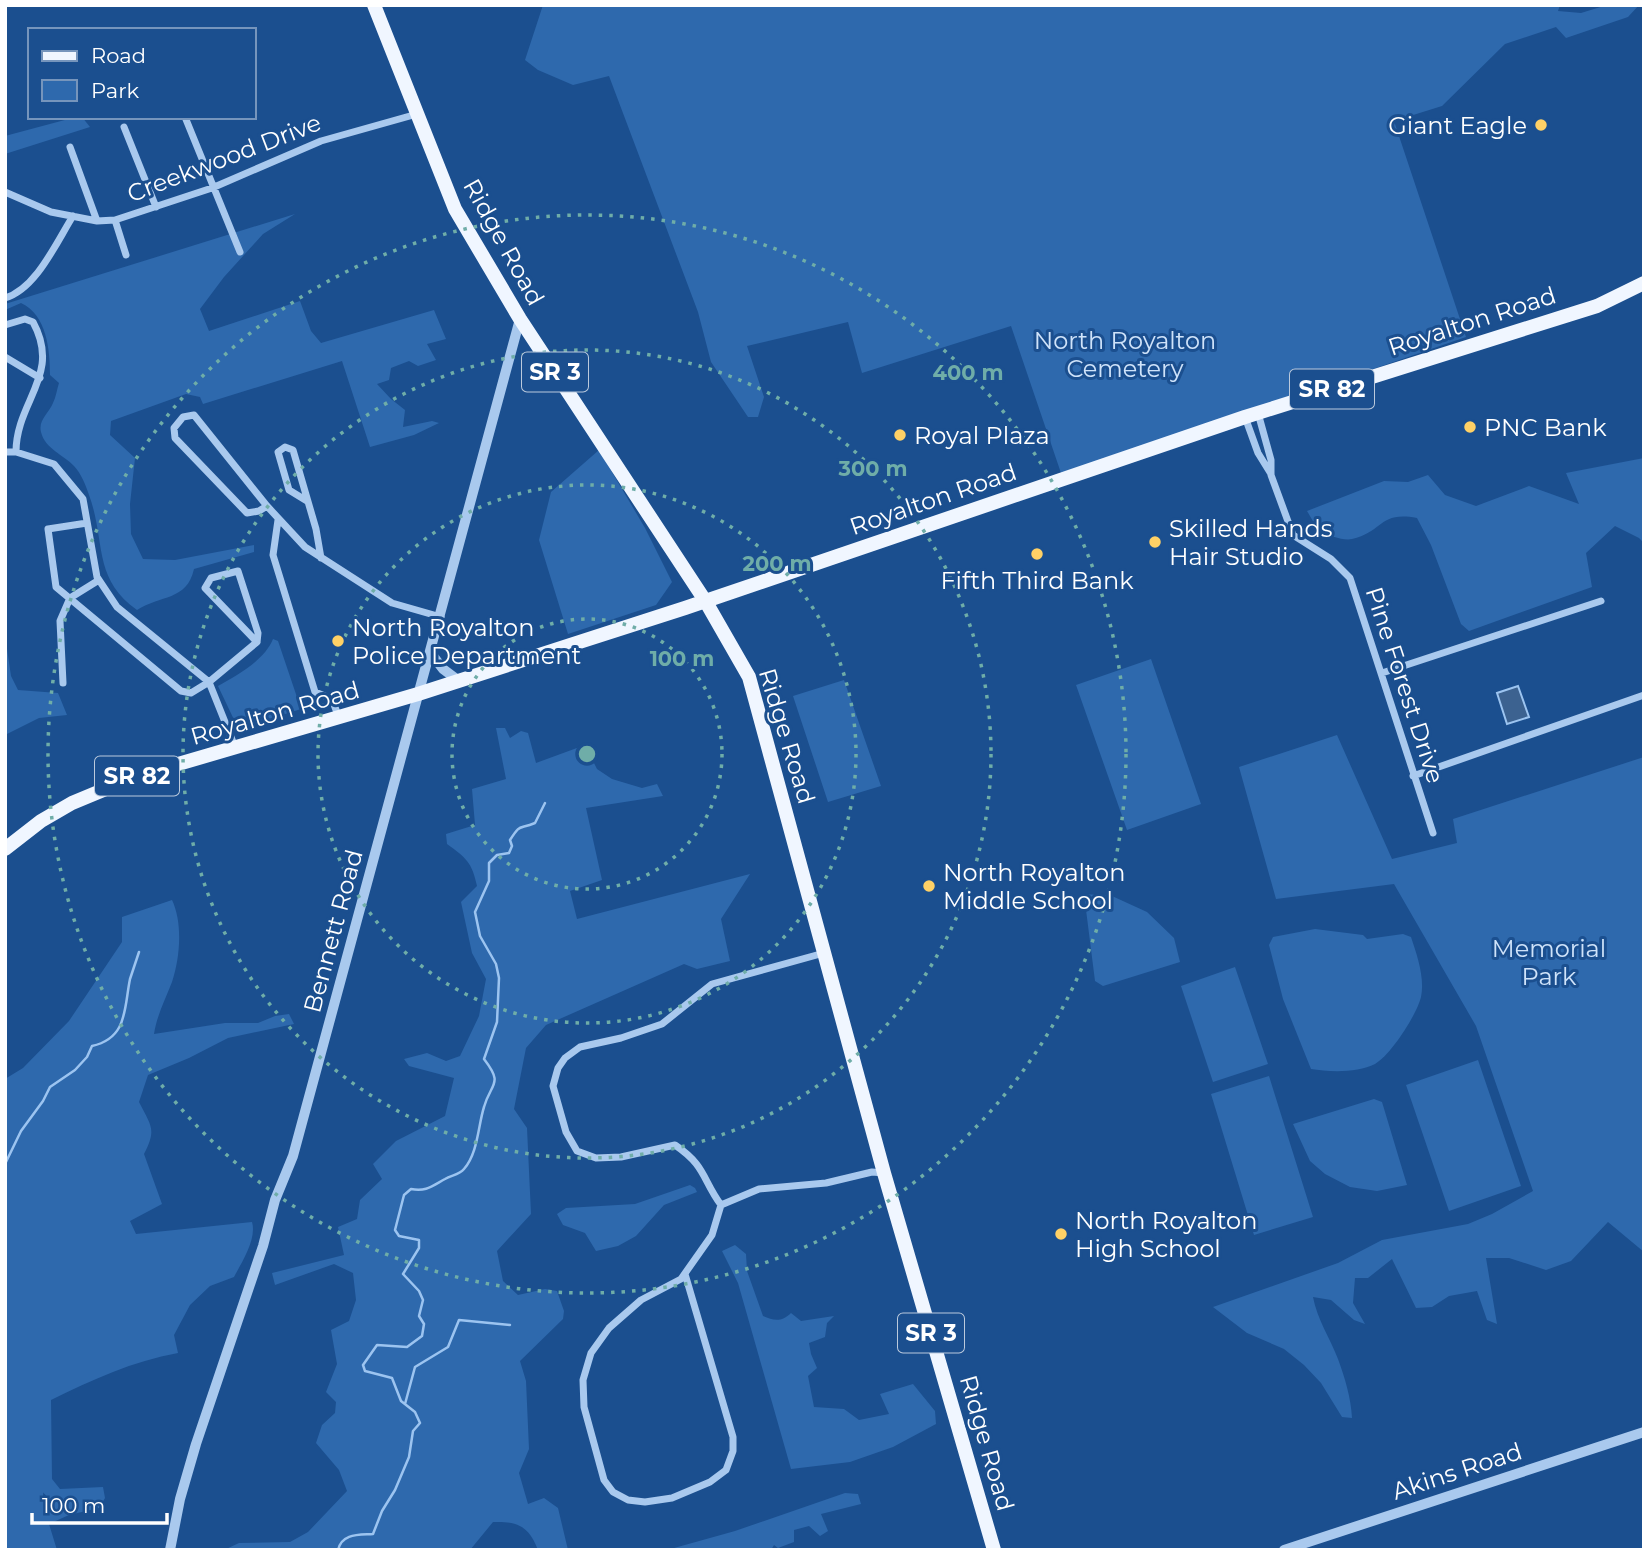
<svg xmlns="http://www.w3.org/2000/svg" width="1649" height="1555" viewBox="0 0 1649 1555" font-family="Montserrat,sans-serif">
<style>
.green{fill:#2e69ad}
.water{fill:#3c6290;stroke:#9cc4f0;stroke-width:2}
.lines{fill:none;stroke-linecap:round;stroke-linejoin:round}
.stream{stroke:#9cc4f0;stroke-width:2.5}
.minor{stroke:#a9c9ee;stroke-width:7}
.tertiary{stroke:#a9c9ee;stroke-width:10}
.primary{stroke:#f0f6ff;stroke-width:14}
.ring{fill:none;stroke:#6fada8;stroke-width:3.5;stroke-dasharray:3.5 7}
.poi-dot{fill:#ffd166;stroke:#1b4f8f;stroke-width:2.5}
.labels{text-anchor:middle;dominant-baseline:central;stroke-width:6;stroke-linejoin:round;paint-order:stroke}
.shield{fill:#1b4f8f;stroke:#bbcadd;stroke-width:2}
.shield-label{font-size:23px;font-weight:bold;fill:#fff}
.poi-label{font-size:24px;fill:#fff;stroke:#1b4f8f;text-anchor:start}
.street-label{font-size:24px;fill:#fff;stroke:#1b4f8f}
.park-label{font-size:24px;fill:#cfe3fa;stroke:#1b4f8f}
.centre{fill:#6fada8;stroke:#1b4f8f;stroke-width:3.5}
.ring-label{font-size:21px;text-anchor:middle;font-weight:bold;fill:#6fada8;stroke:#1b4f8f;stroke-width:6;stroke-linejoin:round;paint-order:stroke}
</style>
<rect width="100%" height="100%" fill="#1b4f8f"/>
<path class="green" d="M543 5H1560L1558 11 1581 13 1607 5H1639L1628 17 1566 38 1556 27 1505 44 1442 106 1394 121 1466 337 1062 476 1011 326 862 373 848 322 747 346 764 397 758 417H748L711 362 698 312 609 76 573 85 538 70 525 60Z
M76 117H82L90 127 5 154V136Z
M295 214 263 234 224 277 200 309 209 331 300 301 311 331 321 343 434 310 446 339 427 344 436 360 418 366 409 361 391 368 389 380 377 384 391 399 405 410 403 427 432 421 439 423 414 435 370 447 342 361 203 404 200 397 186 394 111 421 110 435 135 458 130 504 131 534 143 559 175 560 254 545V552L194 569C187 601 160 595 137 610 92 578 106 541 89 495 86 486 81 473 74 466 64 455 45 449 41 432 38 420 49 413 53 403 56 397 57 389 59 383L50 375C50 350 47 315 21 303L5 310V304Z
M599 450 645 528 672 582 656 605 568 634 539 540 551 492Z
M1644 458V543L1639 538 1615 526 1586 553 1592 587 1469 631 1461 624 1431 545 1417 518C1378 511 1384 532 1352 539 1343 541 1329 535 1320 533L1307 511 1384 481 1408 482 1428 475 1445 495 1476 506 1529 486 1579 504 1566 473Z
M5 635 11 676 18 690 58 693 67 715 39 718 5 735Z
M273 639 278 641 301 709 244 727 237 726 218 686C237 675 264 661 273 639Z
M1151 659 1201 804 1127 830 1076 685Z
M844 680 881 786 828 802 793 696Z
M496 728H505L510 738 521 731 528 733 536 763 585 745 597 769 612 779 642 788 657 784 663 796 586 808 602 880 570 891 577 919 750 874 721 919 730 961 697 969 684 964 546 1025 526 1048 514 1109 527 1128 531 1214 497 1251 503 1281 518 1295 545 1289 557 1291 564 1311 563 1319 520 1361 526 1381 529 1449 519 1473 528 1504 544 1498 558 1508 568 1550H538C529 1526 517 1521 493 1522L470 1550H224L239 1543 290 1542 308 1532 347 1491 339 1470 316 1443 322 1425 335 1413 336 1402 326 1392 337 1364 331 1330 349 1321 356 1300 353 1273 334 1264 275 1285 272 1273 344 1255 338 1227 357 1219 360 1200 382 1179 373 1164 396 1141 445 1116 454 1078 409 1066 404 1059 427 1053 446 1061 460 1056 479 1016 486 979 472 953 461 902 477 886C472 862 466 858 447 844L446 834 475 825 472 789 506 779Z
M1337 735 1392 859 1457 843 1453 819 1644 757V1252L1608 1222 1571 1261 1546 1270 1509 1258H1486L1497 1324 1487 1320 1477 1291 1449 1296 1432 1307 1416 1308 1392 1259 1368 1278H1355L1353 1303 1365 1324 1354 1320 1331 1300 1313 1297C1317 1319 1330 1338 1338 1359 1345 1378 1351 1398 1352 1418L1342 1417 1321 1383 1304 1365 1284 1349 1247 1333 1213 1307 1338 1263 1382 1240 1468 1224 1492 1214 1533 1191 1476 1026 1394 884 1276 899 1239 767Z
M1084 894 1112 896 1147 912 1174 938 1180 962 1103 986 1095 981Z
M172 900C183 923 180 958 172 982 165 1000 157 1015 154 1034L225 1023H258L275 1016 289 1014 294 1024 228 1038 189 1058 148 1075 139 1102C151 1126 157 1129 144 1154L162 1204 130 1221 136 1234 252 1222C257 1239 242 1262 234 1277L210 1286 190 1305 174 1335 178 1353C133 1361 92 1380 51 1400L52 1479 60 1489 103 1487 105 1498 99 1508 69 1515 49 1524 57 1550H5V1079L23 1068 69 1021 122 942V917Z
M1315 929 1363 935 1367 939 1403 934 1411 937C1417 955 1425 978 1421 997 1417 1014 1391 1055 1375 1064 1358 1073 1329 1072 1311 1069L1283 999 1269 945 1273 937Z
M1235 967 1268 1064 1213 1082 1181 986Z
M1478 1060 1521 1186 1449 1211 1406 1085Z
M1269 1076 1313 1217 1254 1235 1211 1094Z
M1374 1099 1382 1102 1407 1185 1377 1191 1350 1187 1325 1174 1310 1161 1293 1124Z
M690 1185 695 1188 697 1192 664 1205 636 1236 618 1246 596 1251 585 1233 563 1225 557 1214 566 1208 635 1204Z
M735 1245 746 1254 747 1271 763 1316C774 1321 782 1322 791 1313L801 1321 834 1316 827 1323 825 1337 809 1343 811 1354 817 1368 808 1376 814 1407 844 1409 859 1420 889 1414 880 1394 913 1384 935 1411 936 1424 893 1447 850 1462 791 1469 738 1283 722 1251Z
M845 1493 858 1494 861 1504 821 1514 828 1531 820 1536 809 1526 794 1530V1542L778 1548 774 1545 771 1550H667L735 1531Z"/>
<path class="water" d="M1518 686 1529 717 1507 724 1497 693Z"/>
<g class="lines">
<path class="stream" d="M5 1164 21 1131 43 1101 50 1087 75 1070 87 1057 92 1046C128 1038 124 1008 130 979 133 970 136 961 139 952
M405 1404 415 1367 448 1347 459 1320 510 1325
M338 1550C342 1533 359 1535 373 1534L382 1511 395 1490 409 1457 413 1431 420 1423 415 1412 401 1401 392 1378 365 1371 363 1365 377 1345 407 1347 422 1336 424 1324 419 1316 423 1300 419 1291 403 1274 419 1248V1240L399 1236 395 1230 404 1195 411 1189C426 1192 432 1186 445 1179 452 1175 459 1175 464 1169 478 1153 478 1126 484 1107 491 1082 504 1085 484 1059L497 1022 499 978 496 964 480 936 475 912 489 881V863L497 855 509 853 512 846 510 840C521 823 518 830 535 823L545 803"/>
<path class="minor" d="M185 117 240 252
M124 127 156 207
M70 147 97 221
M5 192 51 212 97 221 115 220 212 188 321 141 417 114
M115 220 126 255
M5 298C36 289 56 243 73 216
M5 325 25 319 33 322C62 375 16 401 16 452
M5 357 40 378
M1258 413 1271 460V475L1293 535 1331 559 1350 578 1433 833
M1245 417 1258 453 1271 474
M5 452H16L54 464 83 499 97 577 117 607 209 682 235 747
M307 501 289 490 278 452 285 447 293 450 316 529 321 558
M267 506 259 511 247 513 175 438 174 428 183 417 194 415 267 506 305 547 378 594 392 603 441 617
M278 520 273 555 315 692 332 699 339 718
M87 523 48 529 56 587 181 691 191 693 209 682 257 642 258 633 238 571 211 578 205 588 257 642
M1382 673 1601 601
M63 683 60 621 70 598 99 580
M1413 776 1644 695
M721 1205C702 1179 706 1166 675 1145L621 1157 596 1158 577 1151 566 1132 553 1086 558 1068 565 1058 580 1047 621 1038 662 1024 712 984 824 953
M685 1274 733 1437V1451L726 1470 710 1482 672 1498 645 1502 628 1500 613 1492 604 1480 584 1407 583 1380 591 1353 609 1328 641 1300 681 1279 712 1235 721 1205 759 1189 826 1183 872 1172 884 1173"/>
<path class="tertiary" d="M430 652 443 669 459 681
M170 1550 180 1499 196 1444 263 1246 275 1200 293 1156 520 319
M1284 1550 1644 1432"/>
<path class="primary" d="M374 5 455 209 520 319 706 602 749 677 884 1173 994 1550
M5 849 41 821 72 803 137 776 418 694 685 608 1245 417 1597 306 1644 283"/>
</g>
<g class="ring">
<circle cx="587" cy="754" r="135"/>
<circle cx="587" cy="754" r="269"/>
<circle cx="587" cy="754" r="404"/>
<circle cx="587" cy="754" r="539"/>
</g>
<g class="poi-dot">
<circle cx="1541" cy="125" r="7"/>
<circle cx="1470" cy="427" r="7"/>
<circle cx="900" cy="435" r="7"/>
<circle cx="1155" cy="542" r="7"/>
<circle cx="1037" cy="554" r="7"/>
<circle cx="338" cy="641" r="7"/>
<circle cx="929" cy="886" r="7"/>
<circle cx="1061" cy="1234" r="7"/>
</g>
<g class="labels">
<g class="shield">
<rect x="522" y="352.5" width="66" height="39" rx="5"/>
<rect x="1290" y="369.5" width="84" height="39" rx="5"/>
<rect x="95" y="756.5" width="84" height="39" rx="5"/>
<rect x="898" y="1313.5" width="66" height="39" rx="5"/>
</g>
<g class="shield-label">
<text x="555" y="372">SR 3</text>
<text x="1332" y="389">SR 82</text>
<text x="137" y="776">SR 82</text>
<text x="931" y="1333">SR 3</text>
</g>
<g class="poi-label">
<text x="1527" y="125" text-anchor="end">Giant Eagle</text>
<text x="1484" y="427">PNC Bank</text>
<text x="914" y="435">Royal Plaza</text>
<text x="1169" y="528">Skilled Hands<tspan x="1169" dy="28">Hair Studio</tspan></text>
<text x="1037" y="580" text-anchor="middle">Fifth Third Bank</text>
<text x="352" y="627">North Royalton<tspan x="352" dy="28">Police Department</tspan></text>
<text x="943" y="872">North Royalton<tspan x="943" dy="28">Middle School</tspan></text>
<text x="1075" y="1220">North Royalton<tspan x="1075" dy="28">High School</tspan></text>
</g>
<g class="street-label">
<text transform="translate(224 158) rotate(-21)">Creekwood Drive</text>
<text transform="translate(504 242) rotate(61)">Ridge Road</text>
<text transform="translate(1472 321) rotate(-18)">Royalton Road</text>
<text transform="translate(933 499) rotate(-19)">Royalton Road</text>
<text transform="translate(1405 685) rotate(72)">Pine Forest Drive</text>
<text transform="translate(275 713) rotate(-16)">Royalton Road</text>
<text transform="translate(787 736) rotate(73)">Ridge Road</text>
<text transform="translate(333 931) rotate(-75)">Bennett Road</text>
<text transform="translate(987 1443) rotate(74)">Ridge Road</text>
<text transform="translate(1457 1471) rotate(-18)">Akins Road</text>
</g>
<g class="park-label">
<text x="1125" y="340">North Royalton<tspan x="1125" dy="28">Cemetery</tspan></text>
<text x="1549" y="948">Memorial<tspan x="1549" dy="28">Park</tspan></text>
</g>
</g>
<circle cx="587" cy="754" r="10" class="centre"/>
<g class="ring-label">
<text x="968" y="380">400 m</text>
<text x="873" y="476">300 m</text>
<text x="777" y="571">200 m</text>
<text x="682" y="666">100 m</text>
</g>
<rect width="1649" height="1555" fill="none" stroke="#ffffff" stroke-width="14"/>
<rect x="28" y="28" width="228" height="91" fill="#1b4f8f" stroke="#7695bc" stroke-width="2"/>
<rect x="42" y="51" width="35" height="10" fill="#f0f6ff" stroke="#7695bc" stroke-width="2"/>
<text x="91" y="63" font-size="21" fill="#ffffff">Road</text>
<rect x="42" y="80" width="35" height="21" fill="#2e69ad" stroke="#7695bc" stroke-width="2"/>
<text x="91" y="98" font-size="21" fill="#ffffff">Park</text>
<path d="M32 1513v10h135v-10" fill="none" stroke="#ffffff" stroke-width="3.5"/>
<text x="42" y="1513" font-size="21" fill="#ffffff" stroke="#1b4f8f" stroke-width="5" paint-order="stroke">100 m</text>
</svg>
